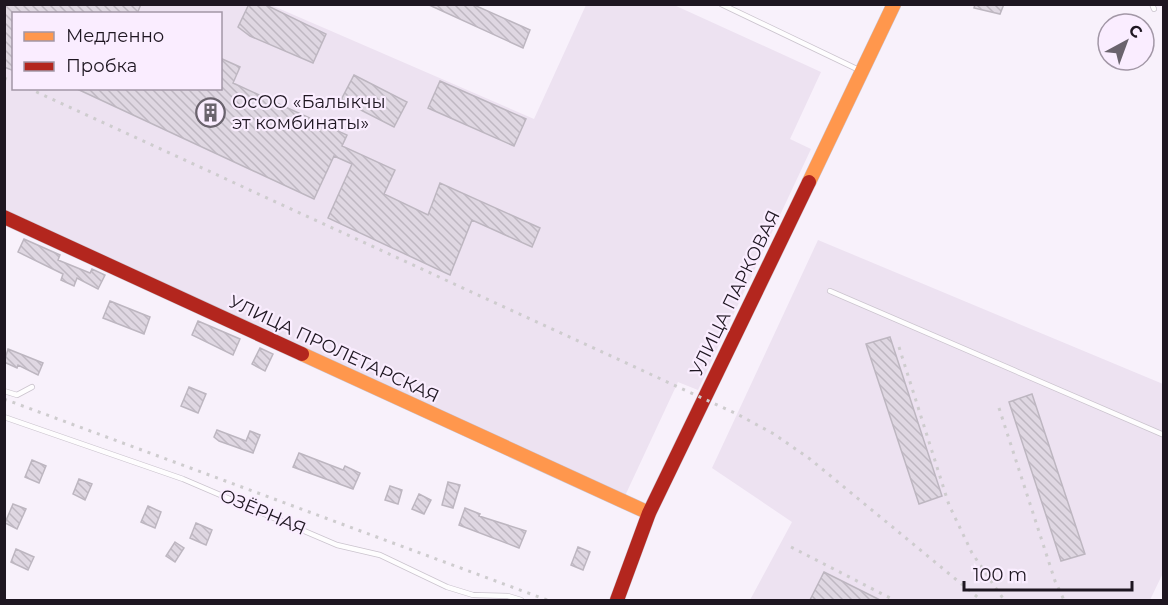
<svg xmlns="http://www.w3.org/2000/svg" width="1168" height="605" viewBox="0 0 1168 605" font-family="Montserrat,sans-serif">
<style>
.built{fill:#ede2f1;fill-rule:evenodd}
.building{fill:url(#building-back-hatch);stroke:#bdb6c0;stroke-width:1.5}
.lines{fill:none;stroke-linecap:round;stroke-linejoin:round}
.lane-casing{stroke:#cbc4ce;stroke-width:6}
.slow-casing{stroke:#cbc4ce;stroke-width:15}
.jam-casing{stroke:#cbc4ce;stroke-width:15}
.lane{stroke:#fefdfe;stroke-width:4.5}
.slow{stroke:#ff974d;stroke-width:14}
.jam{stroke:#b3261e;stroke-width:14}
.rail{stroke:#ceccce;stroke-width:3;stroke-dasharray:3 6;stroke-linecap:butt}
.labels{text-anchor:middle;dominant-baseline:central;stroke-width:4.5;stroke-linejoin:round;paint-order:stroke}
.poi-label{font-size:18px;fill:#1e1621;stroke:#faedff;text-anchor:start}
.street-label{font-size:18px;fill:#1e1621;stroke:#faedff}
</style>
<defs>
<pattern id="building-back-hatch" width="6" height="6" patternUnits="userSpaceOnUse" patternTransform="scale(1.5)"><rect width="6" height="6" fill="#dfd7e2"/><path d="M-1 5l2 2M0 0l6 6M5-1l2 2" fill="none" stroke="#bfb8c2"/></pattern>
</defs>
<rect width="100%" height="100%" fill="#f8f1fb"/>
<path class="built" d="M5 5H271L534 119 586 5H674L821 72 790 139 811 149 698 390 678 382 624 498 5 211ZM14 14H220V88H14Z
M818 240 1163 384V573L1150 600H750L792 522 712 468Z"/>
<path class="building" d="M4 4H141L137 14H14V71L4 67Z
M249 4H264L326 34 313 63 250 36 238 27Z
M427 4H472L530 30 523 48Z
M975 4H1004L1000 14 974 8Z
M220 58 240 67 233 83 347 135 342 146 395 170 384 194 428 215 440 183 540 228 532 247 472 220 450 275 328 218 352 164 334 156 314 199 75 88H220Z
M354 75 407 102 394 127 341 100Z
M440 81 526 119 514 146 428 108Z
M24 239 60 255 58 260 90 273 92 269 105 275 98 289 77 278 74 286 61 280 63 274 18 252Z
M110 301 150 317 144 334 103 318Z
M198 321 240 339 233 355 192 335Z
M890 337 942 496 919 504 866 344Z
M260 348 273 354 265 371 252 364Z
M8 349 43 363 38 375 18 365 17 368 4 362Z
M189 387 206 394 198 413 181 406Z
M1032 394 1085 554 1061 561 1009 402Z
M217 430 246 441 250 431 260 435 253 453 219 441 214 437Z
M299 453 343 470 345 466 360 473 353 489 293 467Z
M32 460 46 466 39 483 25 477Z
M79 479 92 484 85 500 73 494Z
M448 482 460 485 453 508 442 505Z
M390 486 402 490 398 504 385 500Z
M419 494 431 500 424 514 412 509Z
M13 504 26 509 17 529 5 523Z
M148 506 161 512 155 528 141 522Z
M465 508 480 514 479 516 526 531 519 548 459 525Z
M196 523 212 530 206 545 190 538Z
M175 542 184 548 175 562 166 556Z
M578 547 590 552 583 570 571 565Z
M16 549 34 557 28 570 11 562Z
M824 572 880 600H810Z"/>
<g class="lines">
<defs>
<path id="lane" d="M721 4 859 70
M1152 4 1154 9
M830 291 1164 435
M4 391 17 395 32 387
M4 417 183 479 337 545 380 555 447 587 473 595 508 596 521 600"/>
<path id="slow" d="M809 182 894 4
M302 354 649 513"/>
<path id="jam" d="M4 217 302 354
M617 600 649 513 809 182"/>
</defs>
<use href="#lane" class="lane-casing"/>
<use href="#slow" class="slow-casing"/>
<use href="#jam" class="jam-casing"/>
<use href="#lane" class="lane"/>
<use href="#slow" class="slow"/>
<use href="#jam" class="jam"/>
<path class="rail" d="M4 78 14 82
M28 88 737 414 774 434 810 459 981 600
M899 347 949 505 972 553 1004 600
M4 399 547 600
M999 408 1055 581 1064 600
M791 547 894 600"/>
</g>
<defs>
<symbol id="building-ring" viewBox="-11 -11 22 22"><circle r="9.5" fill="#faedff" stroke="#6a636d" stroke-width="1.5"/><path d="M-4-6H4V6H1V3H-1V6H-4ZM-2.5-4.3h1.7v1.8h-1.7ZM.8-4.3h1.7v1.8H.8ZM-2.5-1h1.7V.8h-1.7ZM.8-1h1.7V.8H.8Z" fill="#6a636d"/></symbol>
</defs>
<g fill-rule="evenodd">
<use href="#building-ring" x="194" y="96" width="33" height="33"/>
</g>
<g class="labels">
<g class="poi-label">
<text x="232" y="102">ОсОО «Балыкчы<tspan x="232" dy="21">эт комбинаты»</tspan></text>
</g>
<g class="street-label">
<text transform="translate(735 293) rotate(-64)">УЛИЦА ПАРКОВАЯ</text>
<text transform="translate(334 349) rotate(25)">УЛИЦА ПРОЛЕТАРСКАЯ</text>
<text transform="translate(263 512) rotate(23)">ОЗЁРНАЯ</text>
</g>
</g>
<rect width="1168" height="605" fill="none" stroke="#1e1621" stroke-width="12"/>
<rect x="12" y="12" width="210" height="78" fill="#faedff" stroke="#a297a6" stroke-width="1.5"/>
<rect x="24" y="32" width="30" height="9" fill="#ff974d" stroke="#a297a6" stroke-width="1.5"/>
<text x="66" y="42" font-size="18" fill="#1e1621">Медленно</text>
<rect x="24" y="62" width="30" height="9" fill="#b3261e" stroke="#a297a6" stroke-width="1.5"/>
<text x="66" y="72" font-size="18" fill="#1e1621">Пробка</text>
<g transform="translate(1126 42) rotate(41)"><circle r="28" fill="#faedff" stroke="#a297a6" stroke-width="1.5"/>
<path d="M0-4.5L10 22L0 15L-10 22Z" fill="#6a636d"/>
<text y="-9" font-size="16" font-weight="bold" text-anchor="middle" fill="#1e1621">С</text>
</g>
<path d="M964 581v9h168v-9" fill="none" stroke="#1e1621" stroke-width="3"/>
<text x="973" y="581" font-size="18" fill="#1e1621" stroke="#faedff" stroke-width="4.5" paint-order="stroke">100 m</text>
</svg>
